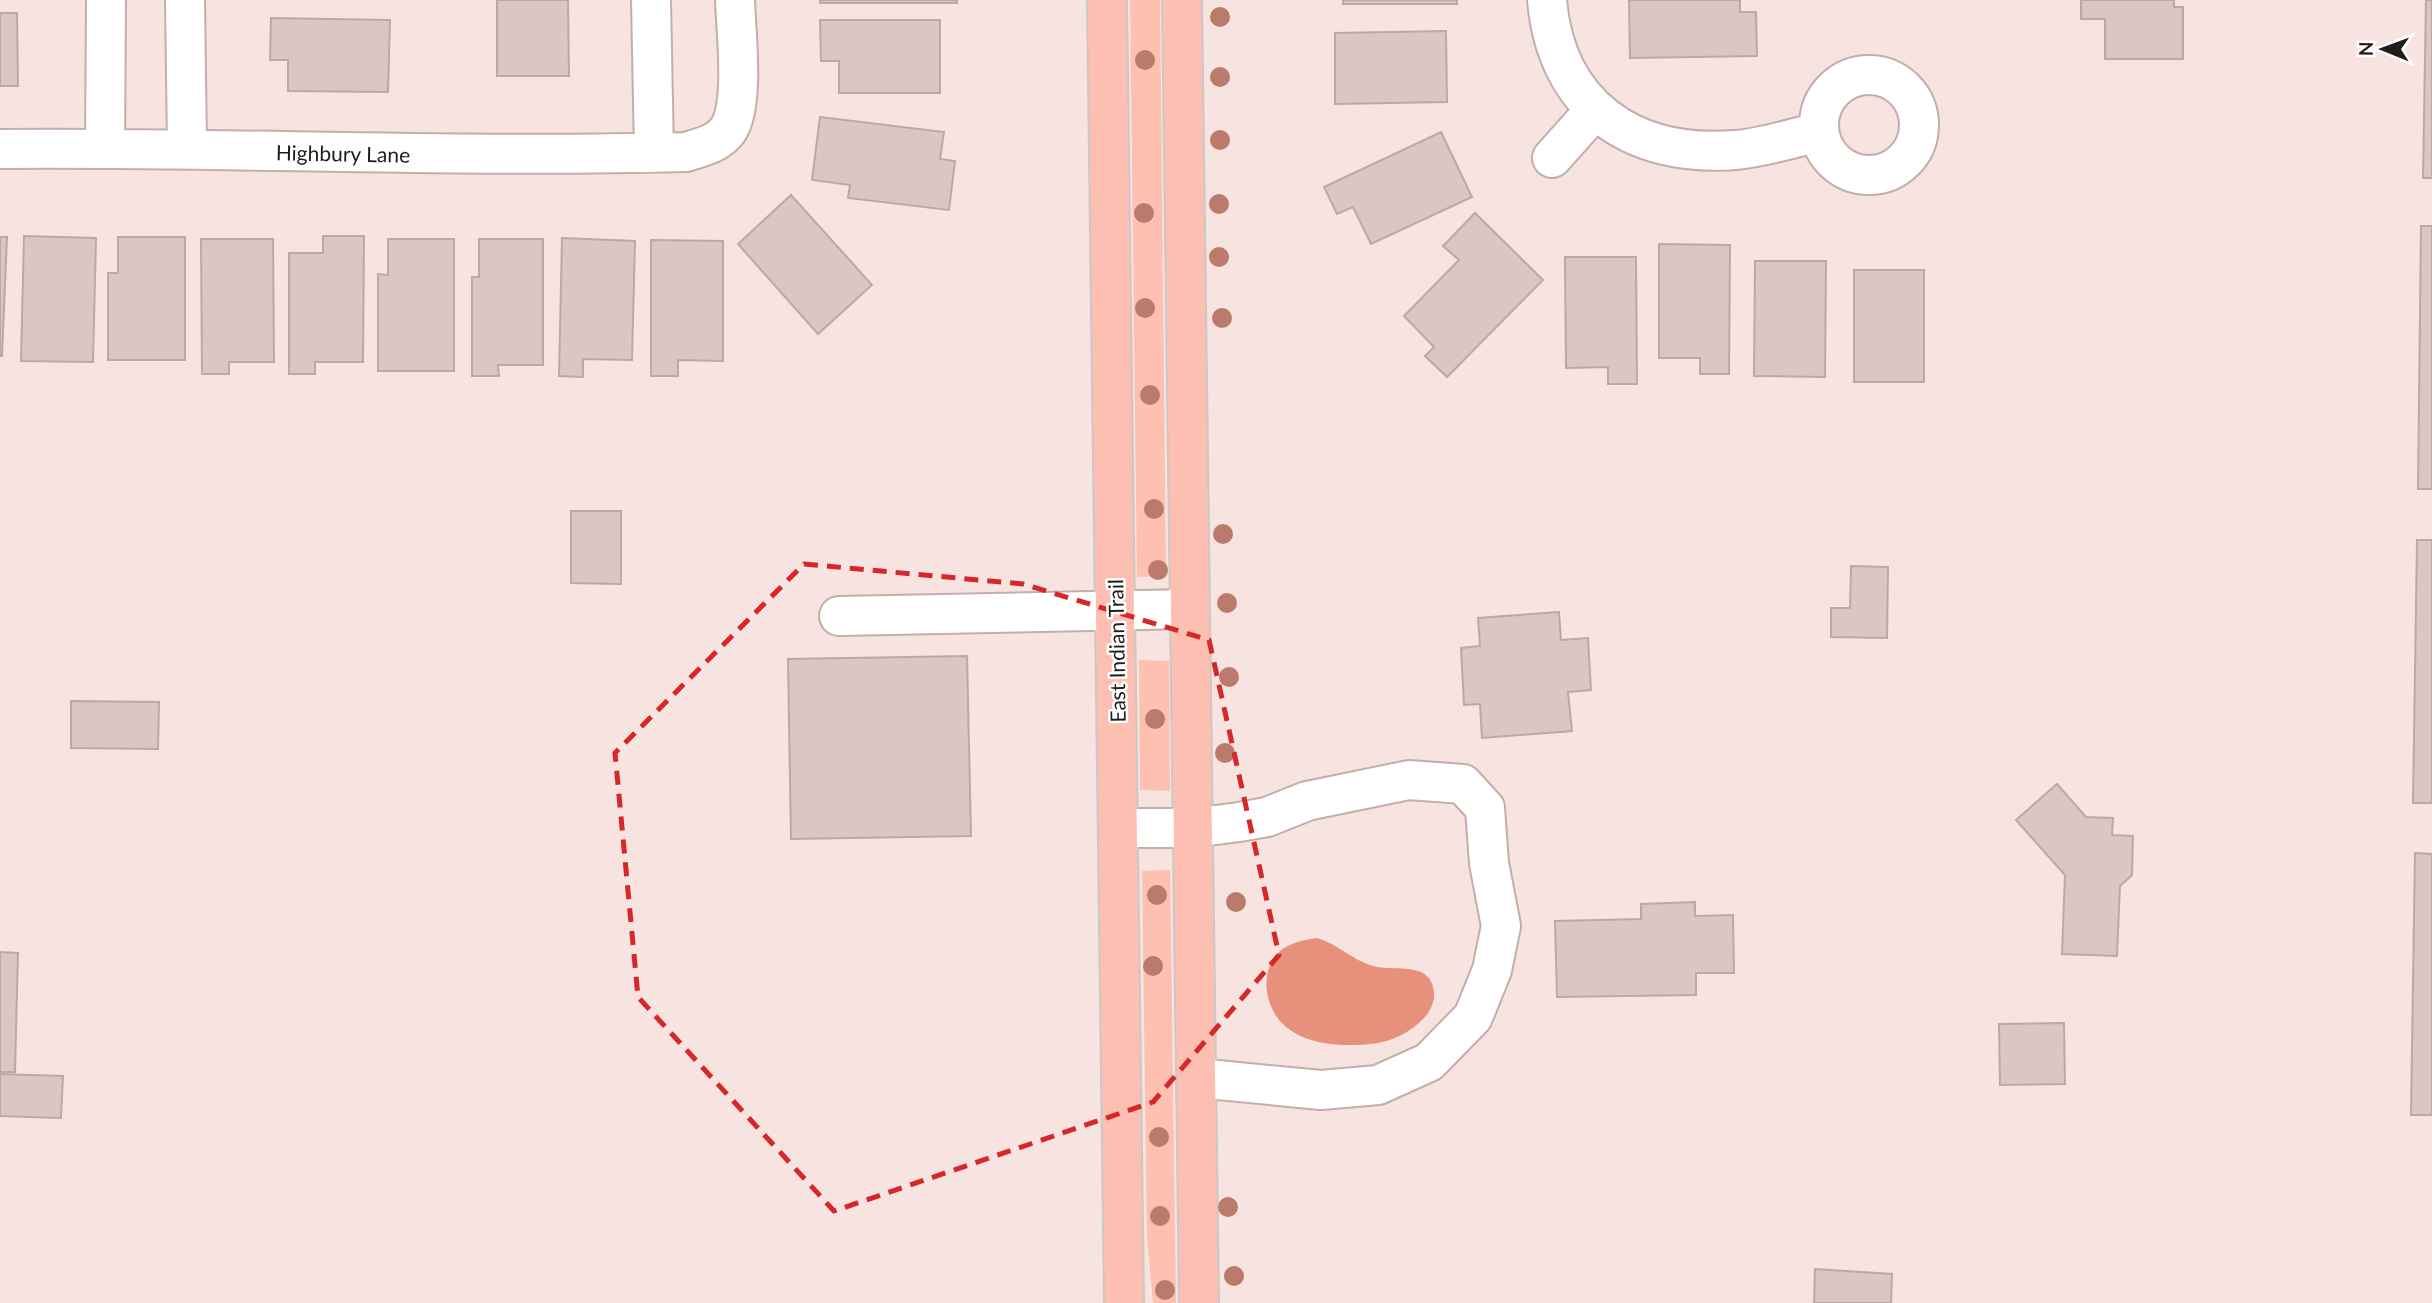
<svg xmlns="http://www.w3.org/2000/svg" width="2432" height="1303" viewBox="0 0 2432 1303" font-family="Lato,sans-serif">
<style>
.green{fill:#fdc0b1}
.water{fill:#e7917d}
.building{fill:#dac7c2;stroke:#bba9a4;stroke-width:2}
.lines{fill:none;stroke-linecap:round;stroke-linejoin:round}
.minor-casing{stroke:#c2afaa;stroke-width:42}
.major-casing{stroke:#cac8c8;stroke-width:42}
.minor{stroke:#fff;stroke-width:38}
.major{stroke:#fdbfb2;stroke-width:38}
.tree{fill:#ba7a6c}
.marked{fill:none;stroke:#d62828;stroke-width:5;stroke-dasharray:14 9;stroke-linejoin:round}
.labels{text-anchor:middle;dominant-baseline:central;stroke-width:5;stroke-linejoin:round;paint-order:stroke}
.street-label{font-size:21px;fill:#211b19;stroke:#fff}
</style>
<rect width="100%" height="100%" fill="#f7e3df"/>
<path class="green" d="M1130 0H1160L1166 576 1137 577Z
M1139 660 1169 661 1170 791 1140 790Z
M1170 870 1176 1303H1153L1147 1238 1142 871Z"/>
<path class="water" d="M1317 938C1338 944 1352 960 1373 966 1395 972 1432 960 1434 993 1435 1001 1430 1011 1425 1017 1410 1033 1392 1042 1370 1044 1343 1047 1305 1045 1284 1025 1265 1008 1259 973 1278 953 1288 943 1303 940 1317 938Z"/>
<path class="building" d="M497 0H568L569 76H497Z
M820 0H957V3H820Z
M1343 0H1457V4H1343Z
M1629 0H1740V12H1756L1757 56 1630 58Z
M2081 0H2174V7H2183V59H2105V19H2081Z
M2426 0H2432V178H2423Z
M0 13H17L18 86H0Z
M271 18 390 20 388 92 288 91V60H270Z
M820 20H940V93H839V61H821Z
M1446 31 1447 102 1335 104V33Z
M820 117 944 132 940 159 955 161 949 210 848 198 850 185 812 180Z
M1441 132 1472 197 1371 244 1353 207 1337 214 1324 187Z
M791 195 872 285 818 334 738 244Z
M1475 213 1543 280 1447 377 1425 356 1434 347 1404 316 1459 260 1443 246Z
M2421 226H2432V489H2418Z
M24 236 96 238 93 362 21 361Z
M323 236H364L363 362H315V374H289V253H323Z
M0 237H7L2 356H0Z
M118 237H185V360H108V273H118Z
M562 238 635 241 632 360 583 359V377L559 376Z
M201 239H273L274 362H229V374H202Z
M388 239H454V371H378V274L388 275Z
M479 239H543V365H498L499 376H472V277H479Z
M651 240 723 241V361L678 360V376H651Z
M1659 244 1730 245 1729 374H1700V358H1659Z
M1565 257H1636L1637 384H1608V367L1566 368Z
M1755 261H1826L1825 377 1754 376Z
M1854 270H1924V382H1854Z
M571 511H621V584L571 583Z
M2417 540H2432V803H2413Z
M1851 566 1888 567 1887 638 1831 637V608H1850Z
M1559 612 1561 640 1588 638 1591 690 1568 692 1572 731 1482 738 1480 704 1464 705 1461 648 1480 646 1478 618Z
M967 656 971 836 791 839 788 659Z
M71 701 159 702 158 749 71 748Z
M2057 784 2086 817 2113 818 2112 835 2133 836 2132 875 2120 886 2117 956 2062 954 2065 875 2016 820Z
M2415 853 2432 854V1115H2411Z
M1695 902V916L1733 915 1734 973H1696V995L1557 997 1555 921 1641 919V904Z
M0 952 18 953 15 1072H0Z
M2064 1023 2065 1084 2000 1085 1999 1024Z
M0 1074 63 1076 61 1118 0 1116Z
M1815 1269 1892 1274 1891 1303H1814Z"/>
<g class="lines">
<defs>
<path id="minor" d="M185 0 187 149
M651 0 654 153
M1547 0C1556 106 1632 158 1735 150 1763 148 1792 138 1819 132
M1819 125a50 50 0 1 1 100 0a50 50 0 1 1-100 0Z
M105 148 106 0
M0 149C229 147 457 158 686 152 701 147 718 144 728 130 745 104 736 32 735 0
M1552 158 1594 111
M839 616 1190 609
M1119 828H1193L1239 822 1267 817 1307 801 1409 780 1463 784 1485 808 1489 863 1501 926 1492 970 1473 1017 1429 1062 1378 1085 1321 1090 1197 1078"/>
<path id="major" d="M1107 0 1124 1303
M1182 0 1199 1303"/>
</defs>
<use href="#minor" class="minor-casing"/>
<use href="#major" class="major-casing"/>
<use href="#minor" class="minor"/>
<use href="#major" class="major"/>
</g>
<g class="tree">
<circle cx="1220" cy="17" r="10"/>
<circle cx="1145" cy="60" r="10"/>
<circle cx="1220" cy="77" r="10"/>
<circle cx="1220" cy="140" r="10"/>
<circle cx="1219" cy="204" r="10"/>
<circle cx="1144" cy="213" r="10"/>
<circle cx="1219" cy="257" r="10"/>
<circle cx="1145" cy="308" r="10"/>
<circle cx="1222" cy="318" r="10"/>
<circle cx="1150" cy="395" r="10"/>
<circle cx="1154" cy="509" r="10"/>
<circle cx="1223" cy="534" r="10"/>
<circle cx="1158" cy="570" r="10"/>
<circle cx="1227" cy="603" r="10"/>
<circle cx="1229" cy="677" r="10"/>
<circle cx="1155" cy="719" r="10"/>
<circle cx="1225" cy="753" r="10"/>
<circle cx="1157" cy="895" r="10"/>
<circle cx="1236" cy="902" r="10"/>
<circle cx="1153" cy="966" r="10"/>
<circle cx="1159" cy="1137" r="10"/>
<circle cx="1228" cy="1207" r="10"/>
<circle cx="1160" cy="1216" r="10"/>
<circle cx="1234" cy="1276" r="10"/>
<circle cx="1165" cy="1290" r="10"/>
</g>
<path class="marked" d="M804 564 1023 584 1209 640 1279 955 1153 1102 834 1211 638 997 615 753Z"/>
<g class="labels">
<g class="street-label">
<text transform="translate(343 153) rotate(1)">Highbury Lane</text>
<text transform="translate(1116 651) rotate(-91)">East Indian Trail</text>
</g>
</g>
<g transform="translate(2383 49) rotate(271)" stroke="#ffffff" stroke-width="5" paint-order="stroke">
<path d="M0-5L12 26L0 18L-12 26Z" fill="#211b19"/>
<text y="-10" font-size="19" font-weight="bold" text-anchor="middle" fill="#211b19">N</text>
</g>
</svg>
